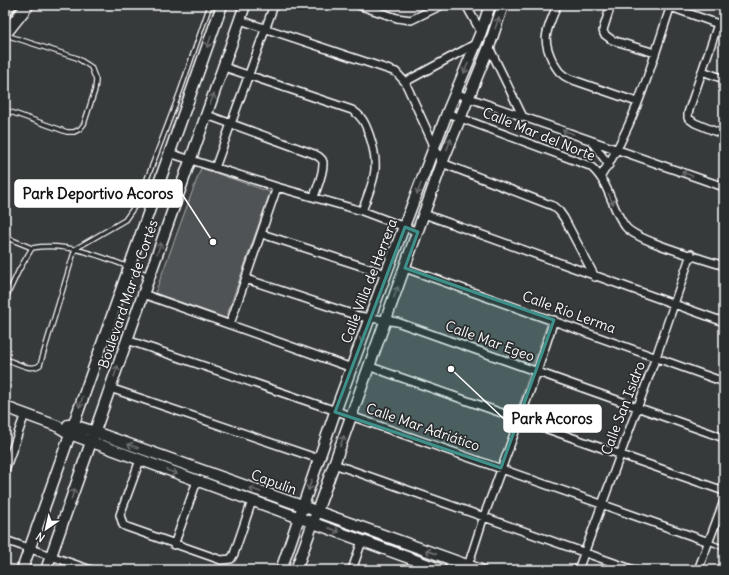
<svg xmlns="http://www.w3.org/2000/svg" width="729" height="575" viewBox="0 0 729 575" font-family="Delius,sans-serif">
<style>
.park{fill:#505354;stroke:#a8a9aa}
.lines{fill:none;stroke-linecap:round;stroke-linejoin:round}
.lane-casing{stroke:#fff;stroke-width:6}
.street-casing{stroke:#fff;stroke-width:10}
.secondary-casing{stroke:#fff;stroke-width:13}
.primary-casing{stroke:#fff;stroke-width:14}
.lane{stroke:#2a2d2e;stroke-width:3.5}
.street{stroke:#2a2d2e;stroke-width:7}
.secondary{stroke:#2a2d2e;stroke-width:10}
.primary{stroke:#2a2d2e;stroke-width:11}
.oneway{stroke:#6a6c6d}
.marked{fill:#3f918b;fill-opacity:0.2;stroke:#3f918b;stroke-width:3;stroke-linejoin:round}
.labels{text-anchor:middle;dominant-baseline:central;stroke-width:3.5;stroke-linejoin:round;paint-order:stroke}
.street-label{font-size:14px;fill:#fff;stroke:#2a2d2e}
.leader{fill:none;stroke:#fff;stroke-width:1.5}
.callout-dot{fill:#fff;stroke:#2a2d2e;stroke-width:1.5}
.callout{fill:#fff;stroke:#fff;stroke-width:1.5}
.callout-label{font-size:15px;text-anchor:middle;font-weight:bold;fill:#111}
</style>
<rect width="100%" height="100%" fill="#373a3b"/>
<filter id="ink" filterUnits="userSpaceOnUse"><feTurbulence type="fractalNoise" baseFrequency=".025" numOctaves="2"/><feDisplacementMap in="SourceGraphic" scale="8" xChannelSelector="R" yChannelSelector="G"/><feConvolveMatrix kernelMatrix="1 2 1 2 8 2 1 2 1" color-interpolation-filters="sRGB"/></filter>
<g filter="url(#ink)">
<path class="park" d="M201 168 270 192 226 318 155 293Z
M406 273 547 324 498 466 355 414Z"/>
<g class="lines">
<defs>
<path id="lane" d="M5 110 67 132H74L80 129 84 124 95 90 96 80 91 67 77 58 6 35
M5 237 32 248
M5 300 19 270 32 248C72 241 112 261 149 275
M5 359C15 362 31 372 40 365L75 249 125 220 139 200 180 92 210 5
M709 542 724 548"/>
<path id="street" d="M358 5 397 18 411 20 442 5
M466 5 481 32
M557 5C548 30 540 36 553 62 558 71 561 75 570 79L637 102
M611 5 603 30 604 34 612 40 655 53
M668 6 724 26
M240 20 396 72 405 82 442 163 553 206 559 211 564 218 595 277
M718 24 688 113V118L695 123 724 135
M489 47 522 115
M224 67 352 110C362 116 365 123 369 134 381 168 374 179 362 211
M702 71 724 79
M405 82 477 43
M455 93 724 187
M447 113 590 166C610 182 610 206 625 226 635 241 704 259 724 266
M207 115 314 154C318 156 322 158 323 162 324 173 317 187 314 197
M591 141 609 165
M169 153 277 187 362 211 418 232
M215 168 274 5
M601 176C635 125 652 63 671 5
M424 214 724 322
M262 234 386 274
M405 268 724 382
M246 279 358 316 397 322 724 438
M143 294 352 368
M230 324 277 187
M127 340 351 416 709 542
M368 366 724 491
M110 388 319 459
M140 460 120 515 123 525 127 527 221 560 231 559 234 554 252 501
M334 464 634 570
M5 470 25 414
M5 540 91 570
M174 545 197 481
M467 569 484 516 537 372 554 320
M352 570 362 541
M416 570 419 562
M578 570 656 357 691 254
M698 570 724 501"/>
<path id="secondary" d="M5 407 57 426 70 434 442 570
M68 425H73L95 432 481 570
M22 570 222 5
M46 570 245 5
M281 570 335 412 386 274 447 113 481 32 490 5
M296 570 442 163 489 47 503 5"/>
<path id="primary" d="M5 11 10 5
M5 34 28 5"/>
</defs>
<use href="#lane" class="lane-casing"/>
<use href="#street" class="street-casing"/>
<use href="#secondary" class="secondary-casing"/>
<use href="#primary" class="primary-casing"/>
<use href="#lane" class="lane"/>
<use href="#street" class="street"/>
<use href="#secondary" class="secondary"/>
<use href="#primary" class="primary"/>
</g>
<defs><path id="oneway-shaft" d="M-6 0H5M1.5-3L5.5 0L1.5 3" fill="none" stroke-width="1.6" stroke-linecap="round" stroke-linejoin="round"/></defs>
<g class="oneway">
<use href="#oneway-shaft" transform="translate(497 23) rotate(-71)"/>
<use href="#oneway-shaft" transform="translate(209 42) rotate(109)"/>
<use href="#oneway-shaft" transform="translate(466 68) rotate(113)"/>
<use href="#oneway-shaft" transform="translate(212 99) rotate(-70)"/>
<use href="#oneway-shaft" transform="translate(568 132) rotate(-160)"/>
<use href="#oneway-shaft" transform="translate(449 144) rotate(-69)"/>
<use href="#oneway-shaft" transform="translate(687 174) rotate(-160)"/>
<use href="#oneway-shaft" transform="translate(419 189) rotate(110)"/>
<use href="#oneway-shaft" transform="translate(611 199) rotate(65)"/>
<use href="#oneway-shaft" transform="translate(159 248) rotate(-71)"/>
<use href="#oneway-shaft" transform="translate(396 292) rotate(-69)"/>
<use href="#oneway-shaft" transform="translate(363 337) rotate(109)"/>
<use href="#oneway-shaft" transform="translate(116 371) rotate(-71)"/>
<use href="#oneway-shaft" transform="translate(81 402) rotate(109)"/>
<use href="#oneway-shaft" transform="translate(342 441) rotate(-70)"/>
<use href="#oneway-shaft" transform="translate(133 446) rotate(-160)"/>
<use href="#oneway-shaft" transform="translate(172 472) rotate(20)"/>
<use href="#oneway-shaft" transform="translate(310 485) rotate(108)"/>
<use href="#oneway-shaft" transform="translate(255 490) rotate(-160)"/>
<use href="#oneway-shaft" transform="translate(73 494) rotate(-71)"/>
<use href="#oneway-shaft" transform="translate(334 530) rotate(21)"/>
<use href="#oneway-shaft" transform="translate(431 552) rotate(-161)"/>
</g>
</g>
<path class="marked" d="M405 227 418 232 405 268 554 320 501 468 335 412Z"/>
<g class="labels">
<g class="street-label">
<text transform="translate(539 134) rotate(22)">Calle Mar del Norte</text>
<text transform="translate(369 281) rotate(-69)">Calle Villa de Herrera</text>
<text transform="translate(128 294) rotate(-71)">Boulevard Mar de Cortés</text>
<text transform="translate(569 312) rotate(20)">Calle Río Lerma</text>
<text transform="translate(490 341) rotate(20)">Calle Mar Egeo</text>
<text transform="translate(623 408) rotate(-69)">Calle San Isidro</text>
<text transform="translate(423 427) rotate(19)">Calle Mar Adriático</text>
<text transform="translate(274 482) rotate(20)">Capulín</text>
</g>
</g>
<path class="leader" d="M213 242L182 194M451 369L504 419"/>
<g class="callout-dot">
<circle cx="213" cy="242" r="4"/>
<circle cx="451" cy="369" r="4"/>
</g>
<g class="callout">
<rect x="15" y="180" width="167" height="27" rx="4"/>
<rect x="504" y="405" width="97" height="27" rx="4"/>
</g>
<g class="callout-label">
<text x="98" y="199">Park Deportivo Acoros</text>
<text x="552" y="424">Park Acoros</text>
</g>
<rect width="729" height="575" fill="none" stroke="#2a2d2e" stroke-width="20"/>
<rect x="10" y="10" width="709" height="555" fill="none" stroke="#fff" stroke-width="1.5" filter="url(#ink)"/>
<g transform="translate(46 529) rotate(214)" stroke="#2a2d2e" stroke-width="3" paint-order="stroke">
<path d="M0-3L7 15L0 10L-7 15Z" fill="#ffffff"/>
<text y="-6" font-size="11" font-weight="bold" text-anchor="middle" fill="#ffffff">N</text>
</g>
</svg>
